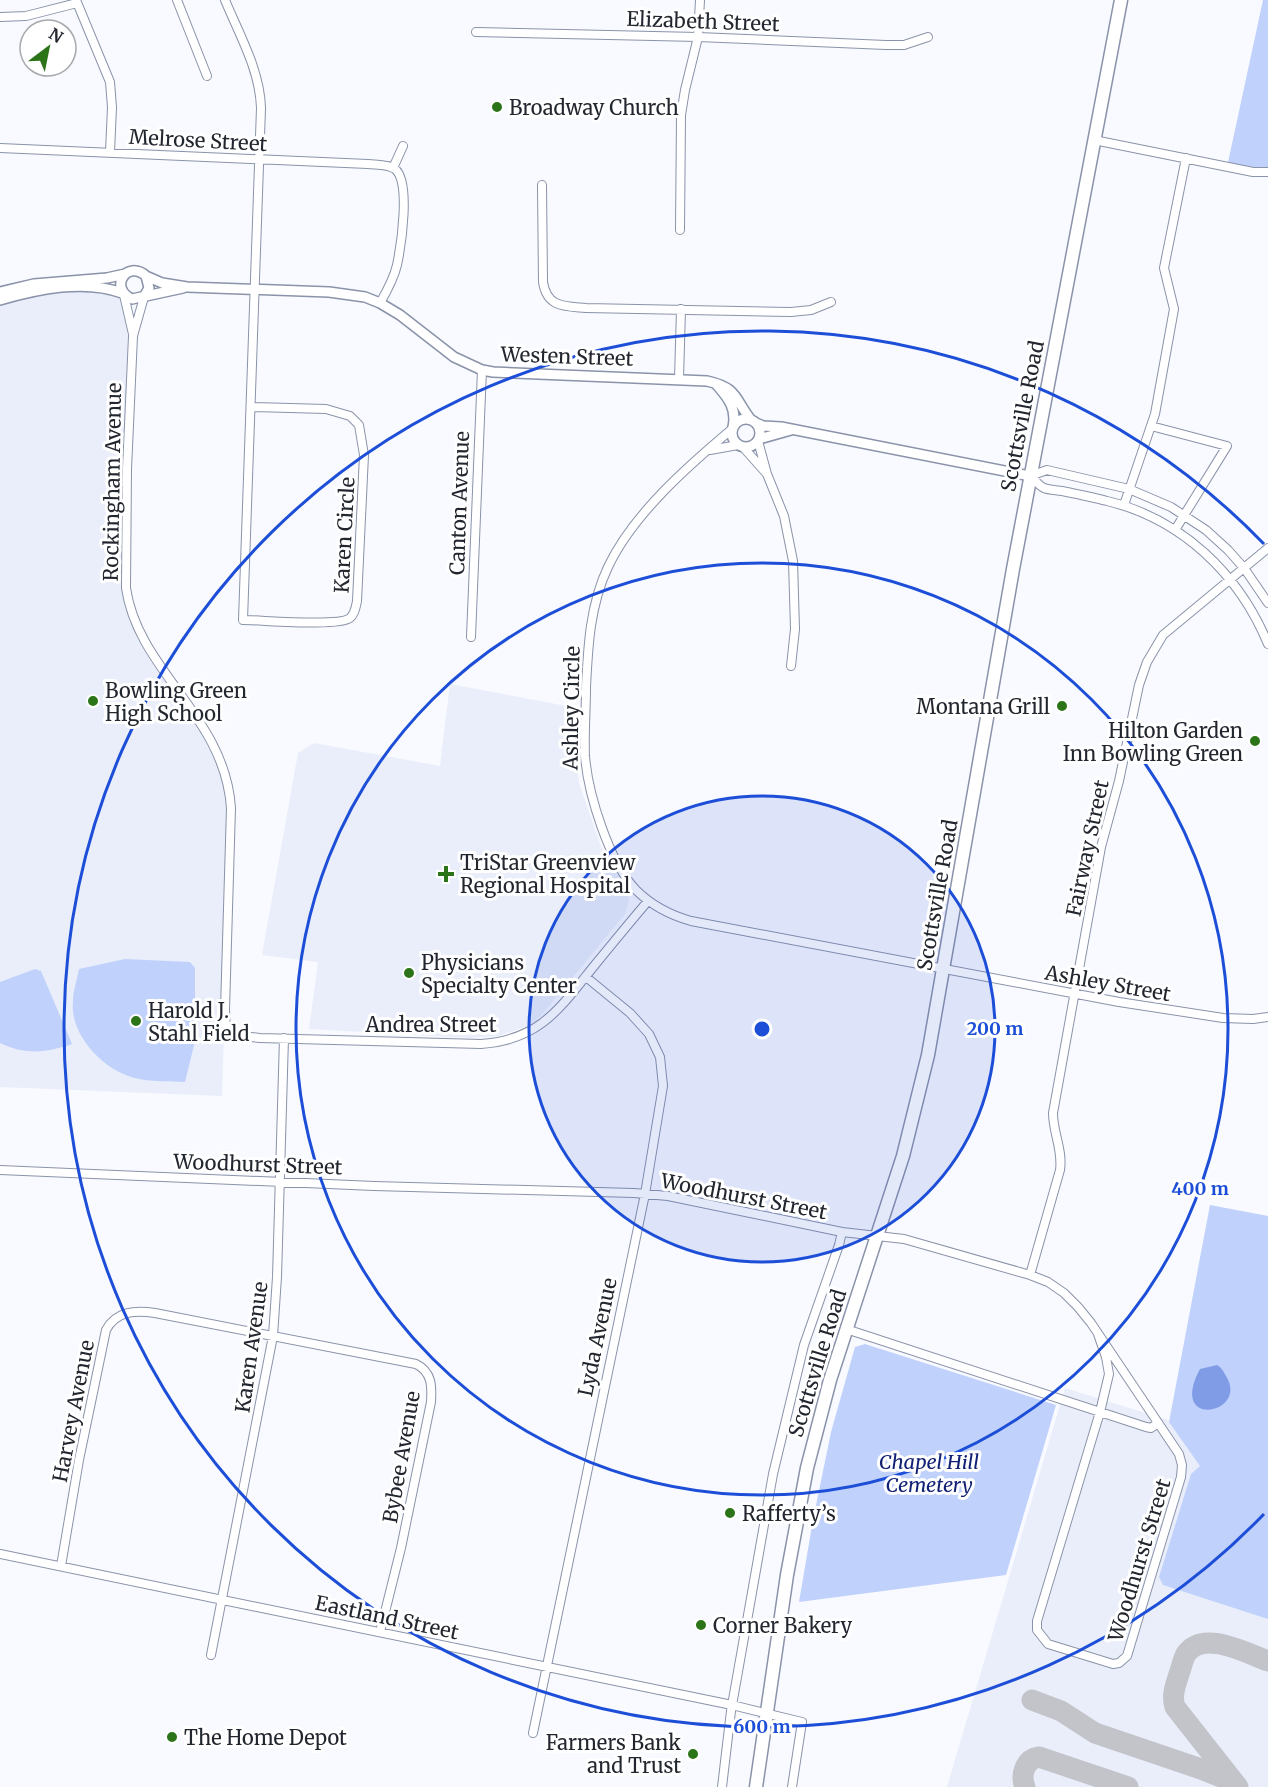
<svg xmlns="http://www.w3.org/2000/svg" width="1268" height="1787" viewBox="0 0 1268 1787" font-family="Merriweather,serif">
<style>
.built{fill:#e9eefa}
.green{fill:#c0d1fb}
.water{fill:#809ce7}
.lines{fill:none;stroke-linecap:round;stroke-linejoin:round}
.taxiway{stroke:#c2c4ca;stroke-width:21}
.minor-casing{stroke:#8a93a9;stroke-width:10}
.tertiary-casing{stroke:#8a93a9;stroke-width:12}
.primary-casing{stroke:#8a93a9;stroke-width:15}
.minor{stroke:#fff;stroke-width:8}
.tertiary{stroke:#fff;stroke-width:9}
.primary{stroke:#fff;stroke-width:12}
.ring{fill:none;stroke:#1d4ed8;stroke-width:3}
.poi-dot{fill:#2b7418;stroke:#fff;stroke-width:2}
.labels{text-anchor:middle;dominant-baseline:central;stroke-width:6;stroke-linejoin:round;paint-order:stroke}
.street-label{font-size:20px;fill:#22262e;stroke:#fff}
.poi-label{font-size:20px;fill:#22262e;stroke:#fff;text-anchor:start}
.park-label{font-size:20px;font-style:italic;fill:#112175;stroke:#fff}
.centre{fill:#1d4ed8;stroke:#fff;stroke-width:3}
.ring-label{font-size:18px;text-anchor:middle;font-weight:bold;fill:#1d4ed8;stroke:#fff;stroke-width:6;stroke-linejoin:round;paint-order:stroke}
</style>
<rect width="100%" height="100%" fill="#f8faff"/>
<path class="built" d="M110 289 120 294 128 321 126 583 131 614 202 726 224 770 231 808 222 1096 0 1087V302L52 290Z
M450 684 577 708 576 750 579 783 605 858 626 889 629 901 625 914 541 1016 525 1027 498 1036 470 1038 309 1029 318 962 262 955 298 753 314 743 440 766Z
M1065 1388 1268 1451V1787H947Z"/>
<path class="green" d="M1263 0H1268V172L1227 167Z
M125 959 190 962 195 968V1017L199 1025 185 1082C170 1081 154 1082 139 1079 106 1073 69 1036 73 1001 73 991 77 980 79 969Z
M35 969 41 971 72 1044C46 1053 25 1055 0 1043V982Z
M1210 1205 1268 1216V1619L1163 1585 1159 1577 1191 1474 1200 1466 1169 1422Z
M865 1344 1056 1405 1006 1575 799 1602 813 1520 831 1432 855 1347Z"/>
<path class="water" d="M1217 1365C1222 1368 1223 1371 1226 1376 1250 1414 1167 1430 1200 1369Z"/>
<g class="lines">
<path class="taxiway" d="M1032 1700 1061 1711 1095 1733 1201 1769 1231 1781
M1025 1787C1020 1775 1025 1759 1039 1757L1128 1787
M1238 1787 1175 1707C1171 1695 1176 1684 1180 1671 1182 1666 1183 1659 1186 1654 1203 1629 1246 1653 1268 1661"/>
<defs>
<path id="minor" d="M76 0 110 82 112 107 110 152
M177 0 207 76
M225 0C239 34 260 70 261 108L243 620C262 620 339 627 350 618 355 614 356 606 357 601L364 455 359 425 350 416 326 409 251 407
M0 17 26 16 77 3
M476 32 698 37 886 45H904L928 37
M1094 140 1253 172H1268
M0 148 368 164C376 165 388 164 395 169 411 182 401 246 397 265 394 278 387 291 380 303
M393 168 403 146
M542 185 543 282C547 308 565 306 586 308L791 312 811 310 831 302
M680 230 681 115 685 90 698 37 700 0
M124 295 133 334
M144 297 133 336 127 469 126 588C138 671 225 716 231 808L225 1009 226 1032 232 1035 260 1038 481 1044C540 1040 560 1008 594 966 612 944 630 922 648 901
M679 379 681 309
M1151 426 1227 446 1175 530
M732 429C688 466 633 514 608 567 590 605 588 646 586 687 586 710 584 733 585 756 588 794 609 862 636 890 652 906 670 915 691 921L1119 1002 1223 1018 1253 1019 1268 1017
M758 441 767 474 784 516 793 561 795 629 791 666
M743 447 767 474
M710 450 738 445
M1124 505 1155 414 1174 309 1164 268 1186 158
M1268 603 1244 568 1228 550 1206 530 1171 507 1129 489 1047 470 1030 476C1034 479 1039 486 1044 488 1049 490 1057 490 1062 491 1077 494 1092 497 1107 501 1182 519 1239 574 1268 644
M471 637 482 370
M0 1170 374 1186 634 1193 668 1196 842 1232 904 1239 1030 1275 1048 1282 1064 1293 1078 1307 1091 1323 1179 1454 1182 1465 1181 1477 1127 1656 1119 1663 1113 1664 1048 1644 1037 1630V1621L1100 1412 1109 1374 1106 1357 1098 1334
M1030 1275 1060 1170C1063 1150 1053 1133 1053 1113L1101 847 1119 781 1139 685 1147 662 1163 635 1268 548
M846 1329 1146 1427 1151 1428 1158 1423
M0 1554 732 1705 802 1722 792 1787
M61 1566 79 1460 106 1330C116 1311 135 1310 155 1313L416 1364C432 1372 432 1386 431 1402L401 1548 380 1632
M211 1655 273 1336 277 1277 284 1038
M533 1733 645 1194 663 1086 660 1057 649 1034 630 1013 586 977
M722 1787 731 1711 773 1474 804 1345 839 1245 842 1232"/>
<path id="tertiary" d="M146 276 162 283 187 287 329 292 365 297 380 303 400 315 454 357 482 370 493 372 707 381C738 388 734 398 751 420
M0 292 34 284 107 278 125 274
M145 295 149 288 146 276C127 259 108 288 132 299L183 288
M0 300C38 289 85 279 122 293
M717 385C728 398 737 408 733 427
M732 433a14 14 0 1 1 28 0a14 14 0 1 1-28 0Z
M756 423 763 426 781 427 1030 476
M759 439 791 430"/>
<path id="primary" d="M756 1787 787 1575 807 1468 830 1380 903 1156 928 1055 1013 569 1121 0"/>
</defs>
<use href="#minor" class="minor-casing"/>
<use href="#tertiary" class="tertiary-casing"/>
<use href="#primary" class="primary-casing"/>
<use href="#minor" class="minor"/>
<use href="#tertiary" class="tertiary"/>
<use href="#primary" class="primary"/>
</g>
<circle cx="762" cy="1029" r="233" fill="#1d4ed8" fill-opacity=".12"/>
<g class="ring">
<circle cx="762" cy="1029" r="233"/>
<circle cx="762" cy="1029" r="466"/>
<path d="M1264 1514A698 698 0 1 1 1264 544"/>
</g>
<g class="poi-dot">
<circle cx="497" cy="107" r="6"/>
<circle cx="93" cy="701" r="6"/>
<circle cx="1062" cy="706" r="6"/>
<circle cx="1255" cy="741" r="6"/>
<path d="M443 865h6v6h6v6h-6v6h-6v-6h-6v-6h6z"/>
<circle cx="409" cy="973" r="6"/>
<circle cx="136" cy="1021" r="6"/>
<circle cx="730" cy="1513" r="6"/>
<circle cx="701" cy="1625" r="6"/>
<circle cx="172" cy="1737" r="6"/>
<circle cx="693" cy="1754" r="6"/>
</g>
<g class="labels">
<g class="street-label">
<text transform="translate(703 21) rotate(2)">Elizabeth Street</text>
<text transform="translate(198 140) rotate(3)">Melrose Street</text>
<text transform="translate(567 356) rotate(2)">Westen Street</text>
<text transform="translate(1022 416) rotate(-79)">Scottsville Road</text>
<text transform="translate(112 482) rotate(-89)">Rockingham Avenue</text>
<text transform="translate(459 503) rotate(-88)">Canton Avenue</text>
<text transform="translate(344 535) rotate(-87)">Karen Circle</text>
<text transform="translate(571 708) rotate(-89)">Ashley Circle</text>
<text transform="translate(1087 848) rotate(-78)">Fairway Street</text>
<text transform="translate(937 895) rotate(-80)">Scottsville Road</text>
<text transform="translate(1108 983) rotate(10)">Ashley Street</text>
<text x="431" y="1024">Andrea Street</text>
<text transform="translate(258 1164) rotate(2)">Woodhurst Street</text>
<text transform="translate(744 1196) rotate(11)">Woodhurst Street</text>
<text transform="translate(597 1337) rotate(-78)">Lyda Avenue</text>
<text transform="translate(251 1347) rotate(-82)">Karen Avenue</text>
<text transform="translate(817 1363) rotate(-73)">Scottsville Road</text>
<text transform="translate(73 1411) rotate(-79)">Harvey Avenue</text>
<text transform="translate(401 1457) rotate(-80)">Bybee Avenue</text>
<text transform="translate(1139 1560) rotate(-73)">Woodhurst Street</text>
<text transform="translate(387 1617) rotate(12)">Eastland Street</text>
</g>
<g class="poi-label">
<text x="509" y="107">Broadway Church</text>
<text x="105" y="690">Bowling Green<tspan x="105" dy="23">High School</tspan></text>
<text x="1050" y="706" text-anchor="end">Montana Grill</text>
<text x="1243" y="730" text-anchor="end">Hilton Garden<tspan x="1243" dy="23">Inn Bowling Green</tspan></text>
<text x="460" y="862">TriStar Greenview<tspan x="460" dy="23">Regional Hospital</tspan></text>
<text x="421" y="962">Physicians<tspan x="421" dy="23">Specialty Center</tspan></text>
<text x="148" y="1010">Harold J.<tspan x="148" dy="23">Stahl Field</tspan></text>
<text x="742" y="1513">Rafferty’s</text>
<text x="713" y="1625">Corner Bakery</text>
<text x="184" y="1737">The Home Depot</text>
<text x="681" y="1742" text-anchor="end">Farmers Bank<tspan x="681" dy="23">and Trust</tspan></text>
</g>
<g class="park-label">
<text x="929" y="1461">Chapel Hill<tspan x="929" dy="23">Cemetery</tspan></text>
</g>
</g>
<circle cx="762" cy="1029" r="9" class="centre"/>
<g class="ring-label">
<text x="995" y="1035">200 m</text>
<text x="1200" y="1195">400 m</text>
<text x="762" y="1733">600 m</text>
</g>
<g transform="translate(48 48) rotate(32)"><circle r="28" fill="#ffffff" stroke="#a7a8ab" stroke-width="1.5"/>
<path d="M0-4.5L10 22L0 15L-10 22Z" fill="#2b7418"/>
<text y="-9" font-size="16" font-weight="bold" text-anchor="middle" fill="#22262e">N</text>
</g>
</svg>
